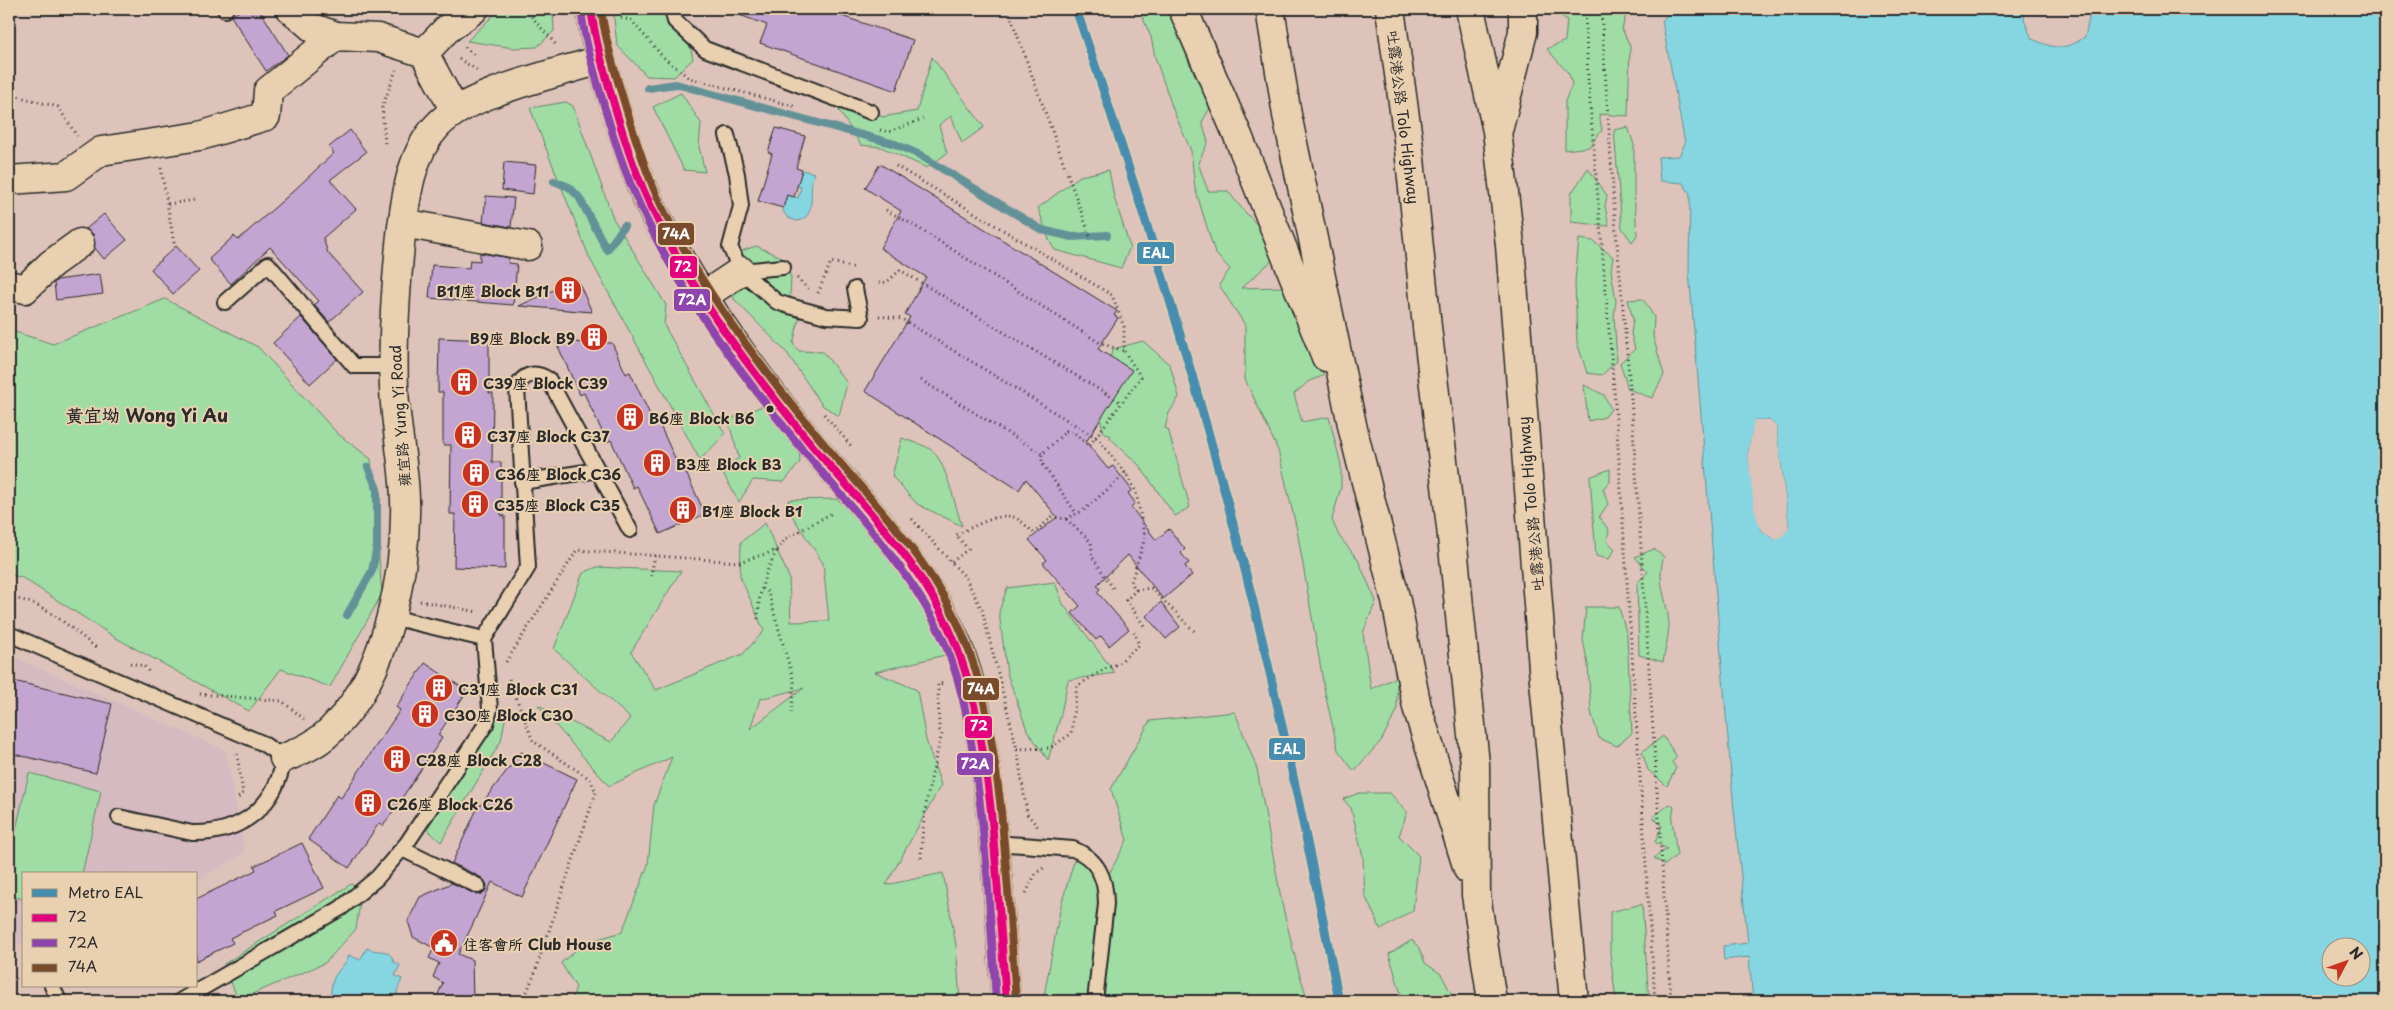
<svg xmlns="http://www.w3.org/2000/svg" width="2394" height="1010" viewBox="0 0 2394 1010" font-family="'Playpen Sans','LXGW WenKai TC',sans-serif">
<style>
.built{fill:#d6bac1}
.green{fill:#9fdda5;stroke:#658468;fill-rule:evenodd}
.water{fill:#86d6e1;stroke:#629298;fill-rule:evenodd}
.pier{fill:#ddc3ba;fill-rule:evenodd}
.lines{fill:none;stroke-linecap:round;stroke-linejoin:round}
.stream{stroke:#629298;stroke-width:8}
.building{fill:#c4a4d0;stroke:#2b2b2b}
.lane-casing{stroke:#2b2b2b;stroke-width:18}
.street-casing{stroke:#2b2b2b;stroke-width:31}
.secondary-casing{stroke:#2b2b2b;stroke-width:31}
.highway-casing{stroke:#2b2b2b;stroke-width:31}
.path{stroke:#2b2b2b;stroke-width:3;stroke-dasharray:1 4;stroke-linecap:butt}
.lane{stroke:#e8d0b0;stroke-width:14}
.street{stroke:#e8d0b0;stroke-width:28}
.secondary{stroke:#e8d0b0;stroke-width:28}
.highway{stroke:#e8d0b0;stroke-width:28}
.bus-1-casing{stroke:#e8d0b0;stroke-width:11}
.bus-2-casing{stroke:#e8d0b0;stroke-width:11}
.bus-3-casing{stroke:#e8d0b0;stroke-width:11}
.bus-1{stroke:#e5007d;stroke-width:8}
.bus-2{stroke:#8e44ad;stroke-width:8}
.bus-3{stroke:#7a4b2a;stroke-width:8}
.metro-1-casing{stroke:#e8d0b0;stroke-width:12}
.metro-1{stroke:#478daf;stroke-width:9}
.bus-dot{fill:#2b2b2b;stroke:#e8d0b0;stroke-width:2}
.labels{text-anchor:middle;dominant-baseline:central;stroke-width:4;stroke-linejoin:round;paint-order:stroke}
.street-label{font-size:15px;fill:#2b2b2b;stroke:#e8d0b0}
.poi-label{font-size:15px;font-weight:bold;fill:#2b2b2b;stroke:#e8d0b0;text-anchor:start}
.quarter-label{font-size:18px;font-weight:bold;fill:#2b2b2b;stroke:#e8d0b0}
.line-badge{stroke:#e8d0b0;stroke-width:2}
.badge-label{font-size:14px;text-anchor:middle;font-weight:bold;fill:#fff}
</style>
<rect width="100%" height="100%" fill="#ddc3ba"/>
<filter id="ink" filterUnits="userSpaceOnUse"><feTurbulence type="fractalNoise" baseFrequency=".02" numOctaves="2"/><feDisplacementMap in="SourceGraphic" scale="10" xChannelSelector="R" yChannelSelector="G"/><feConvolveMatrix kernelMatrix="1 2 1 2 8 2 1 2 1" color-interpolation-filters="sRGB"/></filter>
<g filter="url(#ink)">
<path class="built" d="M9 655 225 750 245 852 196 882V874H24V944L9 947Z"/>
<path class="green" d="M500 9H553L554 31 537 47 514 48 467 41Z
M613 9H682L693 59 674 77 647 76 617 45Z
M1139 9H1177L1183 32 1181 41 1190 65 1210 86V108L1202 122 1208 142 1198 163 1208 191H1228C1244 214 1265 231 1283 251L1241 288 1283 287 1323 366V376L1309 381 1294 394 1302 422 1329 417 1341 465V487L1332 520 1339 536 1358 560 1376 601 1363 633 1371 689 1397 677V711L1381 741 1354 771 1338 750 1325 693 1297 530 1278 450 1245 379V325L1219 285 1230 269 1215 253 1195 188 1191 151 1174 112 1155 57 1151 37Z
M1552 9H1620L1626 15 1622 29 1630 46 1628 116 1599 114 1602 130 1589 147 1565 150V101L1572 84 1569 74 1547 49 1565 41 1567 20Z
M932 57 984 127 962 143 951 116 939 125 947 153 927 168 881 147 861 145 838 109 868 105 882 117 917 111Z
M681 93 701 123 699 147 705 172 684 170 653 107Z
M566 102 573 106 613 218 666 305 664 325 725 434 700 460 590 259 530 108Z
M1628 127 1634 145V192L1637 235 1632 242 1622 228 1614 130Z
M1588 168 1607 196 1605 206 1609 226 1571 222V194Z
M1109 170 1114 197 1130 247 1121 268 1055 250C1046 238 1044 222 1038 208L1080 176Z
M1579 239 1593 241 1613 257 1611 270 1616 301 1614 316 1617 361 1602 375 1587 373 1577 342 1575 282Z
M756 246 781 257 791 277 790 297 799 319 793 344 799 351 823 352 847 383 839 416 822 405 787 353 734 299 727 270 730 255Z
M165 299 258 347 338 434 371 459 382 594 330 687 281 669 249 711 116 638 21 577 9 575V330L53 344Z
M1643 299 1654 317 1653 336 1664 375 1652 398 1628 389 1620 363 1635 349 1631 334 1633 319 1628 300Z
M1143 341 1170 365 1179 397 1169 413 1165 428 1168 429 1190 507 1175 516 1139 465 1110 438 1111 436 1104 433 1095 399 1113 349Z
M1584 385 1604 395 1611 409 1605 417 1588 421Z
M775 406 798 432 800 462 784 482 753 480 739 502 721 470 739 458 728 420 760 407Z
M902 438C911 442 924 444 931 450 946 460 955 507 962 526L917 504 892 476Z
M1610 469V482L1603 488 1608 504 1599 517 1609 530 1607 541 1615 549 1609 559 1596 556 1590 477Z
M837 499 940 593 949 654 875 672 917 690 926 740 941 785 886 885 943 873 956 945 960 1001H571L576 987 561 963 584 943 622 932 648 865 654 805 672 757 609 786 538 705 611 742 630 718 554 649 583 573 597 567 681 571 631 652 656 690 743 654 764 631 740 576 741 542 765 523 789 577 791 622 829 621 823 563 791 514 788 500ZM804 688 750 729 760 699Z
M1654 549 1664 557C1655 581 1669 603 1669 627 1668 638 1665 651 1663 662L1639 655 1637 583 1648 572 1635 557Z
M1055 582 1063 604 1115 673 1068 680 1060 718 1048 760 1027 730 1007 673 999 612 1007 588Z
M1586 607H1619L1627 636 1632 733 1617 746 1599 738 1591 712 1588 665 1583 640Z
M1235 712 1257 769 1282 904 1298 969 1308 1001H1043L1061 905 1075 858 1087 866 1101 889 1127 840 1111 789 1150 721Z
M506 714 501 741 441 842 415 818 480 722Z
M1663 736 1677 757 1672 762 1676 768 1667 786 1648 770 1642 752Z
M29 773 101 791 82 874H24V899L9 896V860Z
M1359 793H1390L1407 812 1399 836 1419 856 1413 910 1381 930 1365 895 1363 857 1351 808 1343 799Z
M1670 804 1674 807 1672 819 1677 855 1665 865 1654 858 1667 849 1655 842 1662 826 1653 817Z
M351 884 362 890 356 929 325 963 238 1000 224 964Z
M1642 904 1649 1001H1616L1610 953V912Z
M1412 940 1419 948 1425 963 1441 974 1451 993 1447 1001H1403L1389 954Z"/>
<path class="water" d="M1672 9H2026L2024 20 2032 39C2055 49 2064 51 2085 37L2091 9H2385V1001H1811L1803 996 1798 1001H1753L1749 957 1724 960 1723 946 1748 943 1734 810 1689 271 1690 194 1683 183 1660 181 1658 157 1679 156 1685 143 1662 21ZM1755 420H1769L1776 426 1789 527 1775 540 1760 529 1748 454ZM2332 948H2362V978H2332Z
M802 170 814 173C807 190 819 217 797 221L788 218 783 211 787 195 798 198 801 187 797 185Z
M367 948C377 954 389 946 394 962L400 965 395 976 402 979 397 991V1001H329C332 994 330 986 334 978 338 969 346 965 349 955L360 960Z"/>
<path class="pier" d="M1754 420H1769L1776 426 1789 528 1784 535 1775 540 1760 529 1754 507 1748 454ZM1756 422 1768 423 1773 428 1787 527 1782 533 1775 537 1762 528 1757 506 1751 454Z"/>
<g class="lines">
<path class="stream" d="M648 88 676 84 895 144 920 155 1042 230 1072 237 1107 235
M554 181 569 187 579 197 607 250 624 226
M347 615 372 571 377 546V489L368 467"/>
</g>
<path class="building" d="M243 9H259L288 55 266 71 231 16Z
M731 9H821L913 40 896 91 760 43 767 25 731 12Z
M776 128 805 136 796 168 802 170 794 197 787 195 783 208 758 201 772 154 768 152Z
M350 130 366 152 330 180 356 209 323 238 328 253 363 292 329 322 314 305 319 301 270 247 231 284 209 259 234 236 238 240 290 194 334 153 329 147Z
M504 162 536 165 533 194 502 190Z
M880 164 1117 311 1114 315 1118 318 1098 349 1132 370 1086 442 1108 469 1113 466 1132 490 1128 493 1135 503 1131 507 1156 540 1169 529 1185 549 1181 553 1189 563 1185 566 1192 575 1163 599 1128 555 1097 585 1100 589 1097 592 1129 629 1109 646 1101 636 1096 640 1072 613 1080 606 1043 563 1047 560 1029 540 1057 517 1026 479 1019 490 865 391 910 317 905 314 926 277 880 248 901 211 865 188Z
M486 196 514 198 511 227 483 222Z
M104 214 127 240 104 259 95 248 93 234 86 229Z
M176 246 199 271 173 294 151 269Z
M480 253 509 258 508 263 517 264 513 305 429 298 432 265 469 268 470 260 480 261Z
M100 274 103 294 56 300 54 283 57 280Z
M577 279 592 312 519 306Z
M301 317 337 359 310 384 273 343Z
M439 338 489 340V393H493L492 462H501V515L505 516V569L454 567 455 514H450L451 445H443V392H438Z
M556 342 612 343 626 374 630 372 653 421 657 419 679 467 683 466 705 514 660 534 637 486 633 488 611 440 607 442 584 393 580 395Z
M1161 602 1180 627 1166 639 1146 616Z
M425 663 467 691 438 735 442 738 402 798 383 826 379 823 349 868 308 839 337 795 341 798 400 710 396 707Z
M9 680 112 704 96 773 9 753Z
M521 752 577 779 522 897 492 882 472 926 458 954 472 960 473 1001H435L443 983 433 977 439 963 429 958 434 948 413 937 408 921 420 897 452 883 475 894 482 893 486 890 487 885 482 878 452 863 476 811Z
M302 843 324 888 276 911 278 915 230 938 233 943 196 961V899L256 870 254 866Z"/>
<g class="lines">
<defs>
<path id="lane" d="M672 9 675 21 705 49 871 112
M225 10 226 9
M727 135 737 174 741 206 730 247 741 271 777 302 786 305 826 316 861 318 855 289
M741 271 783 267
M225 302 268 264 354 366H394
M522 482 598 470
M391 617 484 639
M9 634 262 743 284 758C276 807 241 834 192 833L119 817
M996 843 1073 849C1098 859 1106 878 1106 904L1095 1001
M402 849 478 886
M52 986 59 1001
M180 1001 341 908 377 878 407 843 486 724 490 709 484 639 528 567 517 388C523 373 536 371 549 380L630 530"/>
<path id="street" d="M291 9 313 28 336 36 378 38 424 53 455 111
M424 53 446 30 474 9
M9 180 66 176 101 151 200 136 266 116 268 91 336 36
M403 223 528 246
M9 285 25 289 51 264 80 243
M284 758C304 750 321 742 335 726 387 674 407 570 405 499 404 462 395 424 394 387 392 336 396 285 401 235 406 197 410 155 437 126 468 92 556 74 600 60"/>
<path id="secondary" d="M591 9C594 40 604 70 613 100 626 144 640 189 663 230 705 305 756 377 811 444 864 507 925 568 957 645 972 681 978 720 984 758 996 839 1000 920 1006 1001
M702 297 741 271"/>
<path id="highway" d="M1183 9 1238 136 1326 357
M1270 9 1287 115 1354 434 1396 601 1417 707 1468 869
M1390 9 1408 139 1427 327 1451 527 1475 764 1476 895 1492 1001
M1470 9 1497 131 1510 245 1544 681 1574 1001
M1499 127 1523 32V9"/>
</defs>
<use href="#lane" class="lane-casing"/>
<use href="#street" class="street-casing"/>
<use href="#secondary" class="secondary-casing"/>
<use href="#highway" class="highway-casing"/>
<path class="path" d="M525 9 557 46
M1008 9 1090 236
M1585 9 1588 79 1615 402 1655 1001
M1601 9 1615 220 1631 398 1671 1001
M621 18 631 20 663 57 689 78 797 107
M465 47 476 57
M459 59 477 70
M9 94 58 107 77 136
M880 130 888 132 923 119
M385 143 382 108 396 70
M896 166 1112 295 1124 327V351L1141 377 1089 446 1072 431H1066L1042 454V463L1076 513
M161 168 174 243
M168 204 195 200
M886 210 915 226 1100 343 1124 351
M797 278 809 290
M879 283 887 282 900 270 1120 402
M818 293 831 262 855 268
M879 316 902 319 1098 439 1128 477 1136 492 1145 538 1131 582 1136 590 1126 600 1145 627
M921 380 1042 454
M824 414 852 447
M912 519 965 577 982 610 1017 749 1027 814 1038 827
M1066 519 1084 510 1126 473
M952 562 968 549 956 535C969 529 1002 510 1016 518 1022 521 1028 528 1034 533L1052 517 1066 519 1091 542 1093 558 1113 588
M651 576 655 555
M762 589 768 592 794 682 791 715
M1136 590 1151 588 1194 631
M9 598C43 600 71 629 98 649
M420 601 478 612
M758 619C758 594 765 571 777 551
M506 662 577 550 739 562 778 550 785 539 834 512
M130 663 144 666 149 672
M509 679 533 741 590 779 596 792 534 975 523 1001
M200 694 282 701 304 719
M1017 749 1050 748 1071 734 1077 686 1108 667 1118 664 1139 645 1134 632
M237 754 243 793 237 799
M921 858C922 816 931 774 942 734L939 729 938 684 944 683
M1026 893 1036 873 1045 867"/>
<use href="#lane" class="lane"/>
<use href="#street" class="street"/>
<use href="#secondary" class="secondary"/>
<use href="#highway" class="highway"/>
<defs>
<path id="bus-1" d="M591 9C595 40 604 70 613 101 623 134 633 168 648 200 687 286 751 371 811 444 858 500 912 553 945 620 973 677 982 739 990 802 997 868 1001 935 1006 1001"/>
<path id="bus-2" d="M581 10C585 42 594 71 603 102 613 135 623 169 638 201 676 288 743 377 803 450 849 505 900 557 934 621 961 670 969 725 977 780 987 854 991 928 996 1001"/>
<path id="bus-3" d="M601 9C605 38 613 66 622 95 632 128 642 162 656 194 694 279 760 367 819 438 866 495 920 548 953 614 983 673 992 737 1000 801 1007 867 1011 934 1016 1000"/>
</defs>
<use href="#bus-1" class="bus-1-casing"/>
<use href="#bus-2" class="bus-2-casing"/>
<use href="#bus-3" class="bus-3-casing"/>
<use href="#bus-1" class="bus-1"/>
<use href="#bus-2" class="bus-2"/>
<use href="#bus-3" class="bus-3"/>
<defs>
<path id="metro-1" d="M1076 9C1131 170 1182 333 1226 497 1271 664 1306 832 1339 1001"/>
</defs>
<use href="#metro-1" class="metro-1-casing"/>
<use href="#metro-1" class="metro-1"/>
</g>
</g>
<defs>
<symbol id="building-disc" viewBox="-11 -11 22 22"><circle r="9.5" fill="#c8321e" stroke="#e8d0b0"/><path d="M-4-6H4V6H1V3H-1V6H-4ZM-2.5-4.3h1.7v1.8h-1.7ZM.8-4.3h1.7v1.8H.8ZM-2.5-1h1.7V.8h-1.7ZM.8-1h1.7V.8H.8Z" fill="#fff"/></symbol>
<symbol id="civic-disc" viewBox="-11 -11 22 22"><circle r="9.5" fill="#c8321e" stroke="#e8d0b0"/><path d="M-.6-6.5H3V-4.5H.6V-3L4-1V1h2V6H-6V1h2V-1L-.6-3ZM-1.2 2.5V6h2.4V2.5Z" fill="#fff"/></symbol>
</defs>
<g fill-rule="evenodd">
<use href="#building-disc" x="552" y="274" width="32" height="32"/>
<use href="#building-disc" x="578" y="321" width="32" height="32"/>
<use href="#building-disc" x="448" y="366" width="32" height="32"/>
<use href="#building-disc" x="614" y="401" width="32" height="32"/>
<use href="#building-disc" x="452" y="419" width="32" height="32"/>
<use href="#building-disc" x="641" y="447" width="32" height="32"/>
<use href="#building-disc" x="460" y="457" width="32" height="32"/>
<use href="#building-disc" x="459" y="488" width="32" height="32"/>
<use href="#building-disc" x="667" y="494" width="32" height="32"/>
<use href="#building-disc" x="423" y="672" width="32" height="32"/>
<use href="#building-disc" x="409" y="698" width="32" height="32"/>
<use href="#building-disc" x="381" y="743" width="32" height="32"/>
<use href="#building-disc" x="352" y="787" width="32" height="32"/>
<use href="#civic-disc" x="428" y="927" width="32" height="32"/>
</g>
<circle class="bus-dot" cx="770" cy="409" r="4.5"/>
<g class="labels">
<g class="street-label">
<text transform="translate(1404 117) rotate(83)">吐露港公路 Tolo Highway</text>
<text transform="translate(399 416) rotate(-94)">雍宜路 Yung Yi Road</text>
<text transform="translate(1530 504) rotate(-95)">吐露港公路 Tolo Highway</text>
</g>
<g class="poi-label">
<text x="549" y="290" text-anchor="end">B11座 Block B11</text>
<text x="575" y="337" text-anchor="end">B9座 Block B9</text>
<text x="483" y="382">C39座 Block C39</text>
<text x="649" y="417">B6座 Block B6</text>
<text x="487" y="435">C37座 Block C37</text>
<text x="676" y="463">B3座 Block B3</text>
<text x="495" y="473">C36座 Block C36</text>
<text x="494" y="504">C35座 Block C35</text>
<text x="702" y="510">B1座 Block B1</text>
<text x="458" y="688">C31座 Block C31</text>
<text x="444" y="714">C30座 Block C30</text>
<text x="416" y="759">C28座 Block C28</text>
<text x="387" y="803">C26座 Block C26</text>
<text x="463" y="943">住客會所 Club House</text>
</g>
<g class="quarter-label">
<text x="147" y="414">黃宜坳 Wong Yi Au</text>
</g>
</g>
<g class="line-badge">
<rect x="657" y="222" width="38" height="24" rx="5" fill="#7a4b2a"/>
<rect x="1136" y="241" width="39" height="24" rx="5" fill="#478daf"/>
<rect x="669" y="255" width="29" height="24" rx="5" fill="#e5007d"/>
<rect x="673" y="288" width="38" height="24" rx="5" fill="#8e44ad"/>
<rect x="962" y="677" width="38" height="24" rx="5" fill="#7a4b2a"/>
<rect x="964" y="715" width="29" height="24" rx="5" fill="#e5007d"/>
<rect x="1268" y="737" width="38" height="24" rx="5" fill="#478daf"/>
<rect x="956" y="752" width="38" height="24" rx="5" fill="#8e44ad"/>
</g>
<g class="badge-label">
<text x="676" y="239">74A</text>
<text x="1156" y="258">EAL</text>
<text x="683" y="272">72</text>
<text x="692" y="305">72A</text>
<text x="981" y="694">74A</text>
<text x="979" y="731">72</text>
<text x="1287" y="754">EAL</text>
<text x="975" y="769">72A</text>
</g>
<rect width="2394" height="1010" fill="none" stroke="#e8d0b0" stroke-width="30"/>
<rect x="15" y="15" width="2364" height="980" fill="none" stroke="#2b2b2b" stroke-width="2" filter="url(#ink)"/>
<rect x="22" y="872" width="175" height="115" fill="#e8d0b0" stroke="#9c8e7b"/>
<rect x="32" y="889" width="25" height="8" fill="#478daf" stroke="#9c8e7b"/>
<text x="68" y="898" font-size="15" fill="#2b2b2b">Metro EAL</text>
<rect x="32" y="914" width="25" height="8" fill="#e5007d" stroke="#9c8e7b"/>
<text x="68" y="922" font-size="15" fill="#2b2b2b">72</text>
<rect x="32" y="939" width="25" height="8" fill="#8e44ad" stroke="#9c8e7b"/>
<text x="68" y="948" font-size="15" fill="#2b2b2b">72A</text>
<rect x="32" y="964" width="25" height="8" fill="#7a4b2a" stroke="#9c8e7b"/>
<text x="68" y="972" font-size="15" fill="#2b2b2b">74A</text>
<g transform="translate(2346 962) rotate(49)"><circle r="24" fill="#e8d0b0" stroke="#9c8e7b"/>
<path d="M0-4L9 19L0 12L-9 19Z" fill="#c8321e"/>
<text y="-8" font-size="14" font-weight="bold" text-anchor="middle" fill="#2b2b2b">N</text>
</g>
</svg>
